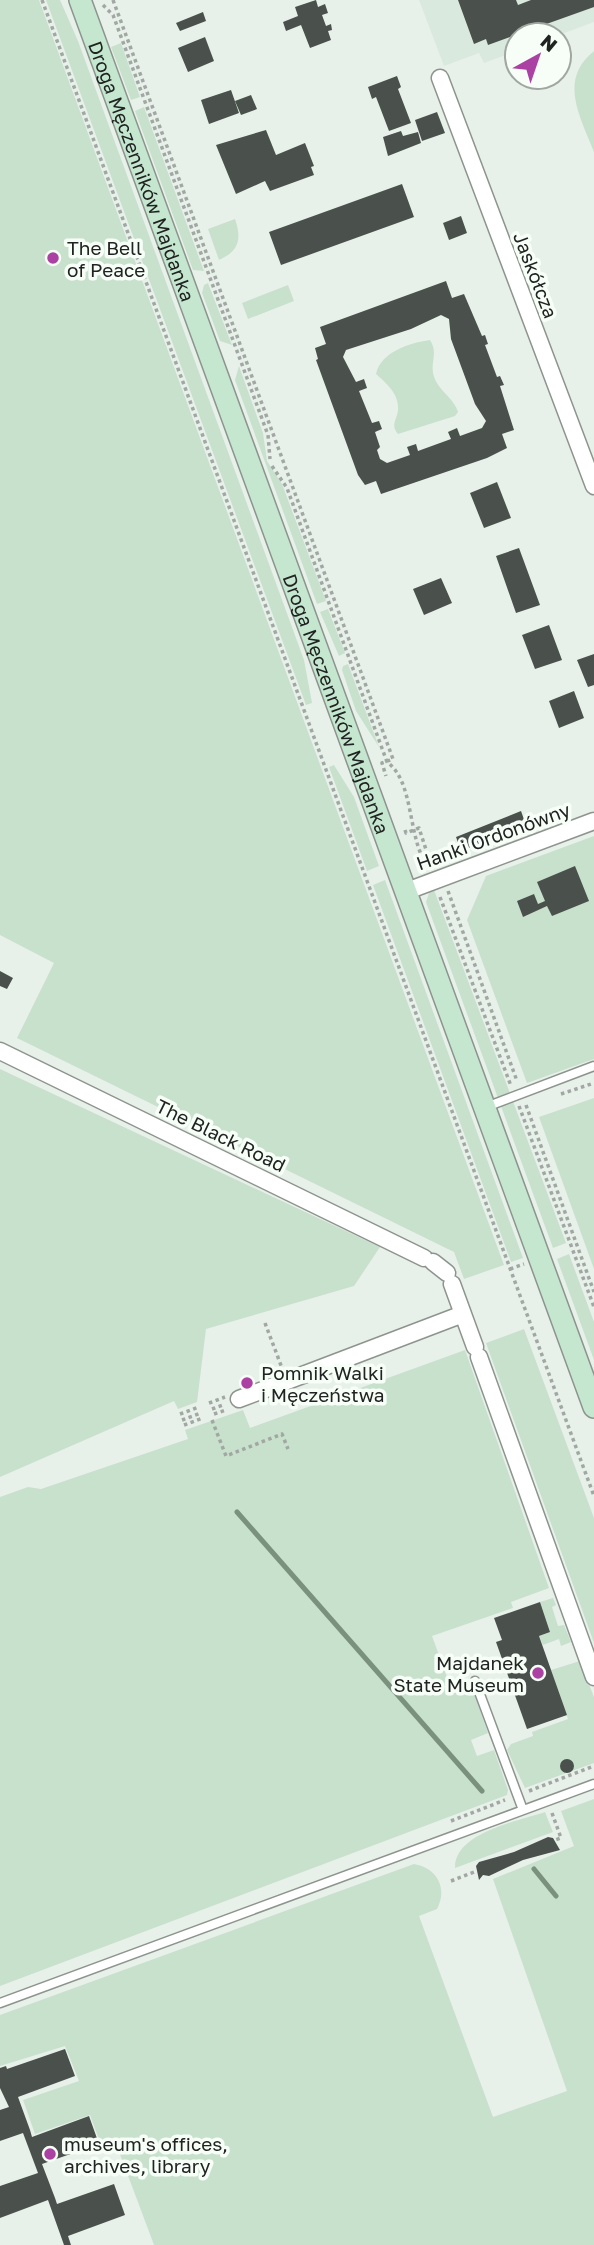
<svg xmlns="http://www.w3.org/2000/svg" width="594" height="2245" viewBox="0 0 594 2245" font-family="'Golos Text',sans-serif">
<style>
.built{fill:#dae9dd}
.green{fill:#c8e1cc}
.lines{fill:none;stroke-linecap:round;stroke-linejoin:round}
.stream{stroke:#79917d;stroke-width:5}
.building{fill:#4a514c;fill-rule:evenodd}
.lane-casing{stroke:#8d948e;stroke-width:11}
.street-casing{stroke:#8d948e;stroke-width:19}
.secondary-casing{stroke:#8d948e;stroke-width:24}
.path{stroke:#a1a7a3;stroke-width:3.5;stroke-dasharray:3.5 3.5;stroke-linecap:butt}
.lane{stroke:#fff;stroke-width:8}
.street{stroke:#fff;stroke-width:16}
.secondary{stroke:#c5e7d0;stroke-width:21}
.poi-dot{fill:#ab42a3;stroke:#f6fef7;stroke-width:2.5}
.labels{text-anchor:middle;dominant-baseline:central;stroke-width:7;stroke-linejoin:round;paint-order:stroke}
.street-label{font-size:19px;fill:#202321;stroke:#f6fef7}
.poi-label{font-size:19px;fill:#202321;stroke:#f6fef7;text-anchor:start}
</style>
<rect width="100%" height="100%" fill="#e8f0ea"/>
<path class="built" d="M419 0H594V22L559 35H517V51L484 63 479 53 444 66Z"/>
<path class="green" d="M0 0H39L504 1265 464 1279 454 1252 17 1038 54 963 0 935Z
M46 0H60L78 41 304 660 312 703 306 705Z
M121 43 140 97 131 100 111 47Z
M594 51V152C580 116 558 80 594 51Z
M144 107 204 271 193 270 135 111Z
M235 219C242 239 239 251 219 260L208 229Z
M208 283 232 345 220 341 202 293 204 285Z
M288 285 294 301 248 319 242 303Z
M430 340C438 352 431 361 433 373 437 391 453 396 458 412L455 416 398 434C389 424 399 418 398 407 398 393 385 382 376 374 381 352 409 343 430 340Z
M239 366 263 433 267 461 282 484 326 601 317 604 235 380Z
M328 609 345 653 339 656 320 612Z
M348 664 379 747 356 711 342 670 343 666Z
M334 765 354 797 379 866 367 871 329 767Z
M594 836V1059L527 1083 467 920 486 876Z
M385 880 523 1258 511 1262 373 885Z
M434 890 566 1243 553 1248 426 902 429 893Z
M0 1069 380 1247 354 1286 206 1329 197 1402 178 1409 174 1401 0 1477Z
M594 1098V1269L539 1117Z
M569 1254 594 1322V1360L557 1259Z
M524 1329 594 1518V1643L486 1343Z
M465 1350 549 1588 511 1602 513 1608 432 1636 451 1688 465 1684 472 1687 488 1733 471 1740 477 1756 494 1750 508 1790 507 1795 0 1986V1497L28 1487 41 1489 188 1439 185 1430 243 1410 250 1428Z
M553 1598 556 1605 552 1607 558 1626 564 1625 571 1642 561 1646 559 1639 543 1645 539 1636 550 1632 540 1602Z
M580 1661 594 1697V1763L525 1788 507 1750 511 1744 533 1736 532 1732 568 1719 551 1670Z
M594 1799V2245H154L115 2141 101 2145 90 2115 35 2134 23 2100 79 2081 65 2046 0 2066V2015L414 1864C437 1868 448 1888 437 1909L419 1916 493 2117 567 2091 493 1879 574 1846 561 1811Z
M545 1812 553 1832 455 1868C454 1833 518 1821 545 1812Z"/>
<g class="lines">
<path class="stream" d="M237 1512 482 1791
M534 1869 556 1896"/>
</g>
<path class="building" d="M316 0 318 7 325 4 328 13 322 15 326 26 331 24 332 30 328 31 331 40 310 48 301 25 286 31 283 22 298 16 295 7Z
M458 0H516L518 5 531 0H594V7L488 45 486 39 474 44Z
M203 12 206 21 180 31 176 23Z
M205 37 214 61 188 72 178 48Z
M397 76 401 87 398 89 411 123 389 131 376 97 372 99 368 87Z
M231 90 239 113 209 124 201 100Z
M251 95 257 109 241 115 235 101Z
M437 112 445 133 422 141 415 120Z
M266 130 276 155 305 143 314 166 311 167 314 175 270 191 265 181 236 194 216 145Z
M401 131 403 136 418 132 421 143 388 156 383 137Z
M402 184 414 217 281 265 269 232Z
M461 216 467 233 449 240 443 223Z
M446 281 452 298 464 294 482 336 485 335 488 344 485 345 497 377 500 376 504 385 500 386 514 430 502 434 507 448 487 458 381 494 376 481 365 485 358 475 316 360 318 359 315 348 326 344 320 327ZM441 315 449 319 451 339 475 404 486 421 482 428 460 436 457 428 448 432 451 439 418 451 416 444 407 447 410 455 387 463 380 459 377 450 380 447 375 432 382 429 379 421 372 423 359 391 367 388 364 379 356 382 343 357 346 350 411 329Z
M497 482 511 518 484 528 470 493Z
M519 548 540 605 516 613 496 556Z
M441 578 452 603 424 615 413 589Z
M549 625 562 660 535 669 522 635Z
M594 654V685L588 687 577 660Z
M574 691 584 718 559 728 549 701Z
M521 811 526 825 461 851 456 837Z
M575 866 589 901 552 916 547 906 523 917 517 901 534 894 538 904 545 901 537 882Z
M0 971 13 978 7 989 0 986Z
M540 1602 550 1632 539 1636 567 1715 527 1729 496 1642 502 1640 494 1618Z
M560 1766a7 7 0 1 1 14 0a7 7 0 1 1-14 0Z
M548 1837 553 1838 560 1850 523 1860 489 1876 483 1875 479 1880 476 1866 479 1862 514 1852Z
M65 2049 75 2076 18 2097 30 2130 32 2137 89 2116 99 2144 42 2164 55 2198 57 2204 114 2184 125 2215 68 2236 71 2245H64L48 2200 0 2218V2186L38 2173 23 2133 0 2141V2110L9 2107 0 2088V2068L6 2066 7 2069Z"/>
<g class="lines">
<defs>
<path id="lane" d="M486 1107 594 1066
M475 1681 523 1810
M0 2003 594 1784"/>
<path id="street" d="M440 78 594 486
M407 891 594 821
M0 1051 424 1258
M433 1262 447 1273
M452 1284 475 1347
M479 1357 594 1677
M287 1381 463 1314
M239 1399 279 1384"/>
<g id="secondary">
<path id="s1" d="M80 0 594 1407"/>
</g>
</defs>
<use href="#lane" class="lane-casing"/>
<use href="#street" class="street-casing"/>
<use href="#secondary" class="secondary-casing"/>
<path class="path" d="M42 0 594 1496
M113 0 393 759 382 763 386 776
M103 5 113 15 268 435 270 459
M272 466 287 488 387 762C415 782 407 839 428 867
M405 830 406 833 419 828 431 865
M448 891 517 1081
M440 897 511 1086
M561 1094 594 1083
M526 1105 594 1292
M519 1106 594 1307
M510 1269 524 1264
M265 1323 282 1368
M209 1403 225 1397
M212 1409 223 1405
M180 1414 199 1407
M214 1414 226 1410
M182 1420 201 1413
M212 1420 226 1456 282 1434 288 1449
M184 1425 203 1418
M529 1791 594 1766
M552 1813 561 1838 555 1840
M451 1821 505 1800
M451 1881 477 1871"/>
<use href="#lane" class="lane"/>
<use href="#street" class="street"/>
<use href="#secondary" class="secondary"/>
</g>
<g class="poi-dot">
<circle cx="53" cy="258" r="7"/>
<circle cx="247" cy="1383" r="7"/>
<circle cx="538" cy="1673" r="7"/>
<circle cx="50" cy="2154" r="7"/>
</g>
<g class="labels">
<g class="street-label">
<text stroke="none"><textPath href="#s1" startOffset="182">Droga Męczenników Majdanka</textPath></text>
<text transform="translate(536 275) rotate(69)">Jaskółcza</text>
<text stroke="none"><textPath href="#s1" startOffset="749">Droga Męczenników Majdanka</textPath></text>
<text transform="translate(493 836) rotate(-20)">Hanki Ordonówny</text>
<text transform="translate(221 1135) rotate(26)">The Black Road</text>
</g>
<g class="poi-label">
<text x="67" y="247">The Bell<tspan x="67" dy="22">of Peace</tspan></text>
<text x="261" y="1372">Pomnik Walki<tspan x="261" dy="22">i Męczeństwa</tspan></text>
<text x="524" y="1662" text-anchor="end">Majdanek<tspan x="524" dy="22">State Museum</tspan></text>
<text x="64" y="2143">museum's offices,<tspan x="64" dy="22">archives, library</tspan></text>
</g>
</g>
<g transform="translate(538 56) rotate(40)"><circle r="33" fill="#f6fef7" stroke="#a0a6a1" stroke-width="2"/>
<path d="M0-5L12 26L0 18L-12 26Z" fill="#ab42a3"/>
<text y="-10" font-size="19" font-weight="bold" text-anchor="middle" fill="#202321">N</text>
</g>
</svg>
